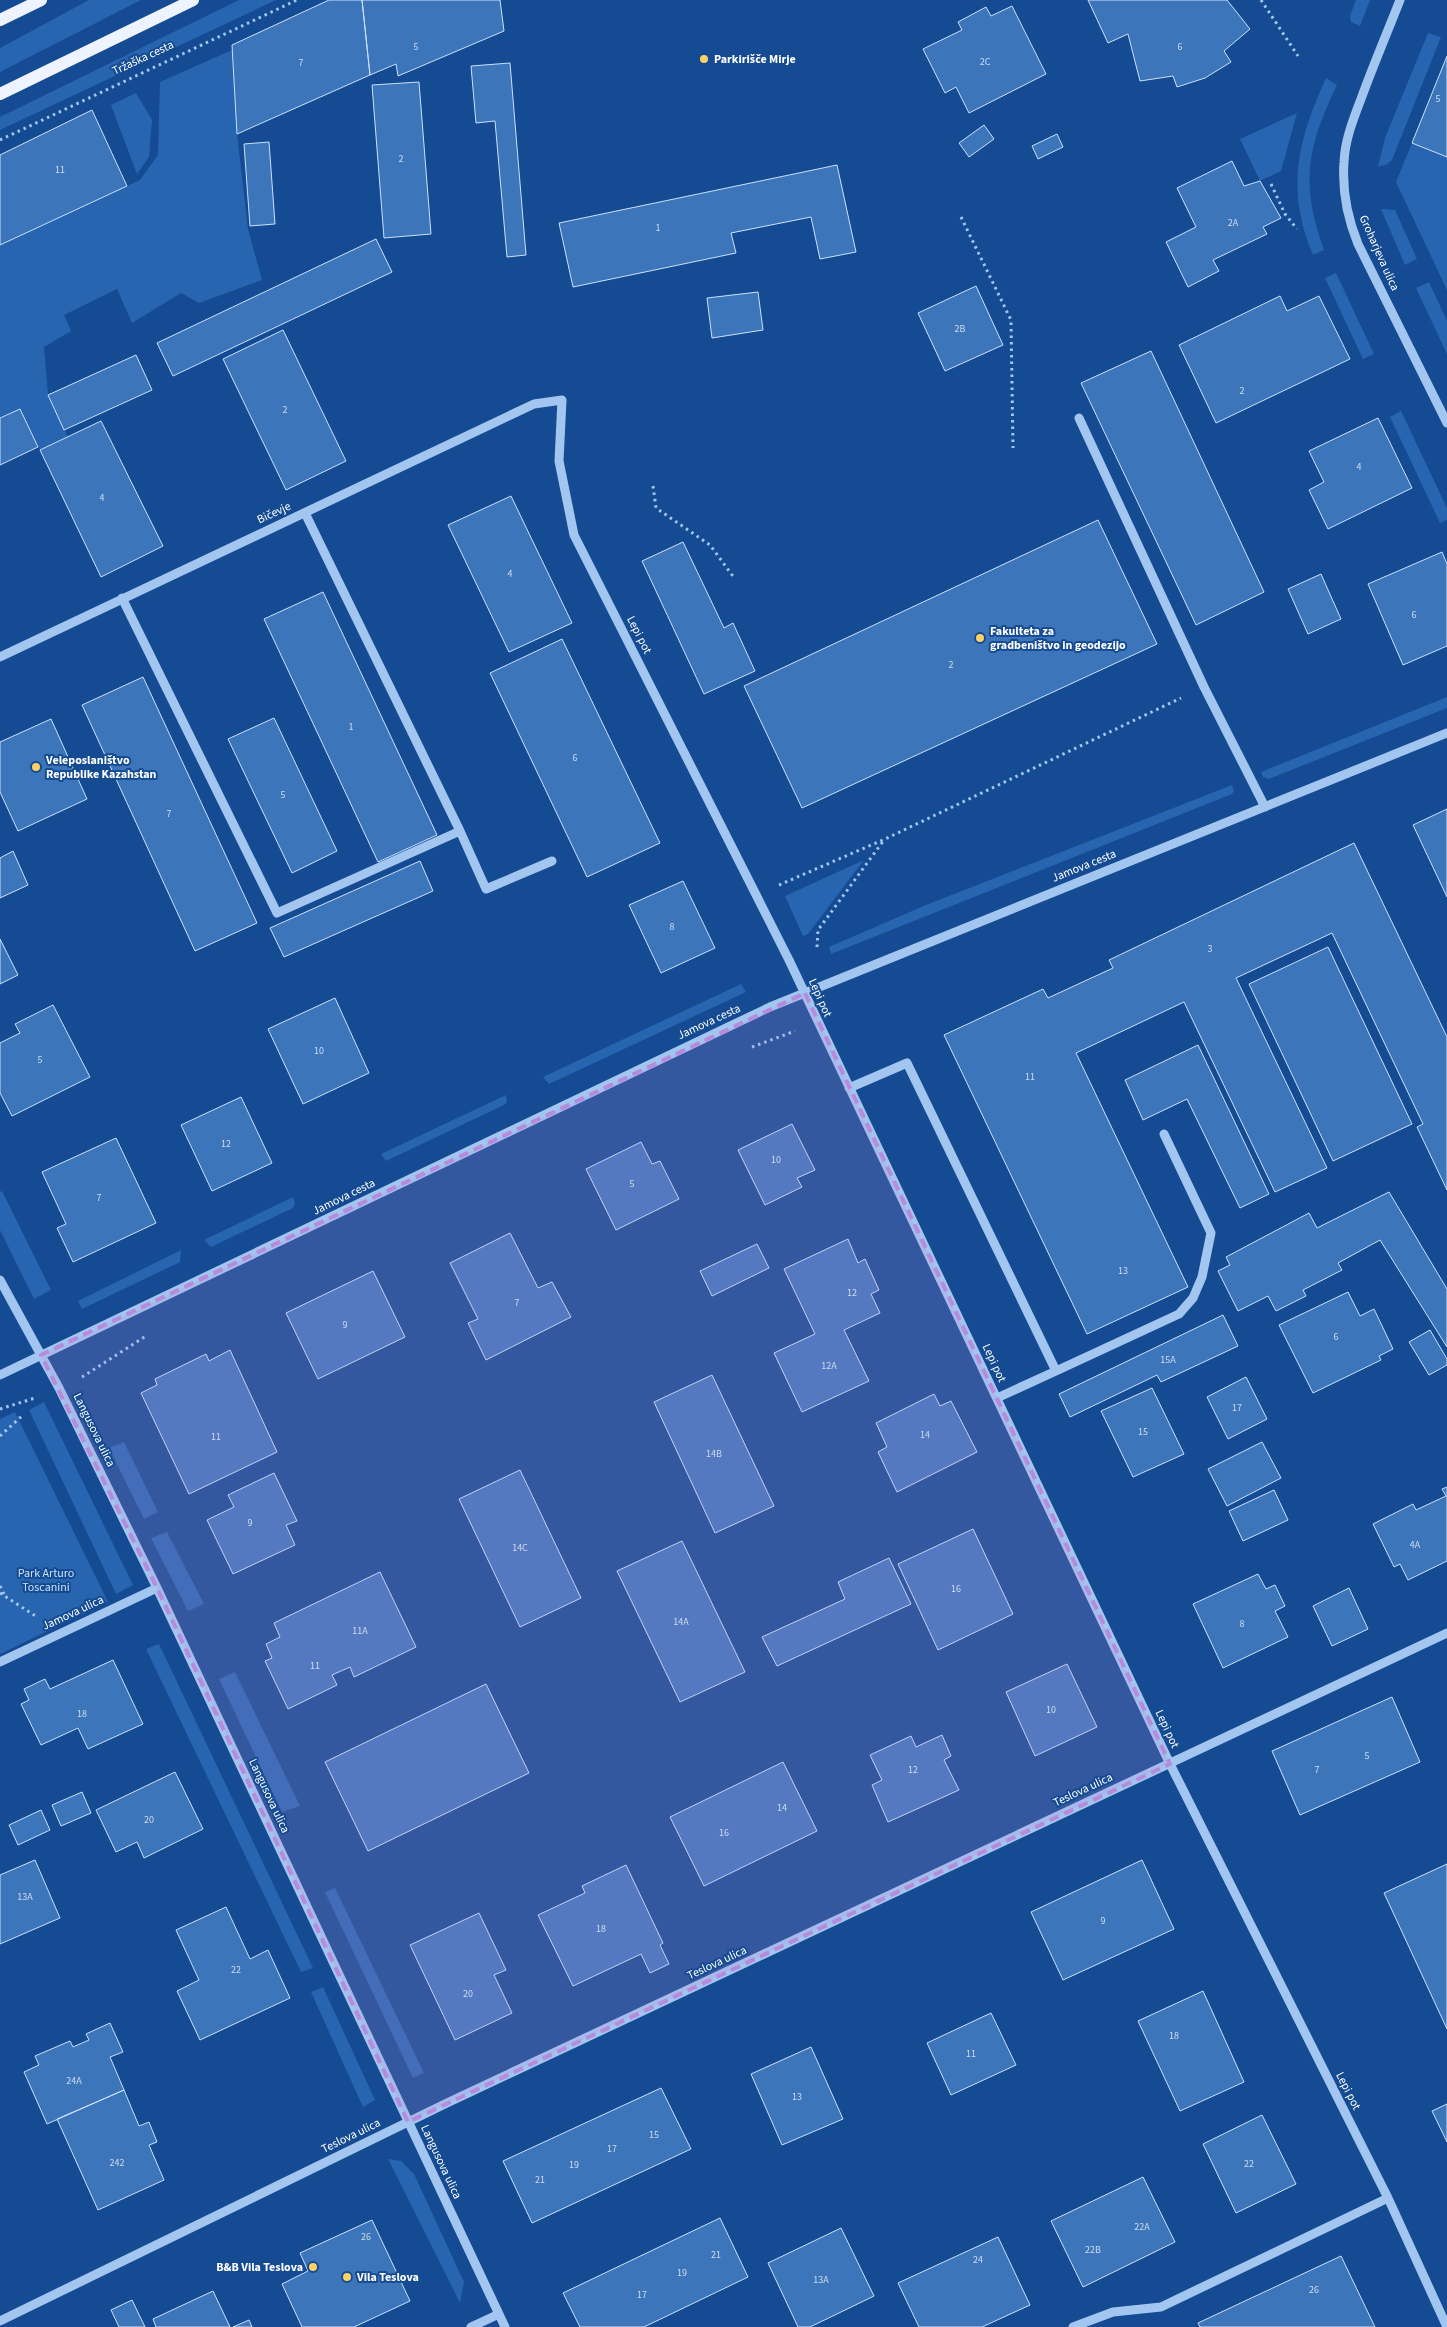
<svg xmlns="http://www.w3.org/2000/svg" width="1447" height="2327" viewBox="0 0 1447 2327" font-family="'Source Sans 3',sans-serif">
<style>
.green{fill:#2765b1}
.building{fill:#3d75ba;stroke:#cae1fc}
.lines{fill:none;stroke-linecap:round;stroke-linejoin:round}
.path{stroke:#a3c6f1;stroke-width:3;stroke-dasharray:2.5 4;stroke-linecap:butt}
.minor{stroke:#a3c6f1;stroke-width:9}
.major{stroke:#edf4ff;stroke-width:12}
.marked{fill:#b68bdc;fill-opacity:0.2;stroke:#b68bdc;stroke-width:4;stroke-dasharray:10 6;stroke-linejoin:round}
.poi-dot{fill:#ffd263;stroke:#154b92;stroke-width:2}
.labels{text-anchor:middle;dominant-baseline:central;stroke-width:4;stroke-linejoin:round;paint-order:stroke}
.number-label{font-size:10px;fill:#cedcee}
.street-label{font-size:12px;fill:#fff;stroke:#154b92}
.poi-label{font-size:12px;font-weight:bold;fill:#fff;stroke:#154b92;text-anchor:start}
.park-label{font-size:12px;fill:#cae1fc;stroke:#154b92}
</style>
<rect width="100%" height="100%" fill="#154b92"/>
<path class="green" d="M89 0H141L0 72V48Z
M239 0H276L0 130V117Z
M1356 0H1370L1360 26 1351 22 1350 16Z
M1428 33 1441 37 1392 160 1386 165 1378 166 1385 138Z
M232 50 237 134 248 229 262 280 199 303 181 293 132 323 117 289 64 315 71 331 44 347 48 395 68 437 40 450 20 409 0 417V245L140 180 158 155 160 82Z
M1326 78 1337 85C1307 148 1300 183 1324 250L1313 255C1285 189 1298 140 1326 78Z
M136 93 152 120 149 157 137 174 111 105Z
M1297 113 1281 171 1260 181 1240 139Z
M1412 143 1447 157V290L1396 182Z
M1381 209 1395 210 1417 259 1405 265Z
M1336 273 1374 354 1363 359 1325 278Z
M1429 282 1447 321V354L1416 288Z
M1401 411 1447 508V520L1440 523 1390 417Z
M1447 697V708L1269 779 1263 777 1261 772Z
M1232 785 1234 791 1232 794 831 954 829 947 926 905Z
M864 860 808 934 803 936 785 896Z
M741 984 746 992 549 1084 543 1077Z
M506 1095 507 1102 504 1105 386 1161 381 1154Z
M2 1191 51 1290 34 1299 0 1230V1192Z
M293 1197 295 1203 293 1208 211 1247 204 1240Z
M181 1250 180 1262 82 1309 78 1301Z
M44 1402 133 1585 116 1594 29 1410Z
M15 1412 108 1602 0 1654V1419Z
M124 1442 158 1512 144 1519 109 1448Z
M167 1532 204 1604 188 1611 151 1538Z
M159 1644 313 1968 301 1972 146 1649Z
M235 1672 300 1806 282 1812 219 1679Z
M335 1888 424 2073 413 2078 325 1892Z
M323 1987 375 2100 363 2107 311 1992Z
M388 2159 401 2161 414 2174 464 2282 460 2303Z"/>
<path class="building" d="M329 0H362L370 75 237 134 232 45Z
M362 0H500L504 31 398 76 396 64 370 75Z
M1088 0H1227L1250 29 1224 51 1231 62 1205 78 1177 87 1173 76 1140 81 1128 34 1108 43Z
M1012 6 1046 74 969 113 956 87 945 93 923 49 962 30 958 22 986 7 991 16Z
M1447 56V157L1412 143Z
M510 63 526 255 507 257 495 121 476 123 471 66Z
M419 82 431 234 384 238 372 85Z
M92 110 127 186 0 245V155Z
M984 125 994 139 969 157 959 143Z
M1057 134 1063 147 1038 159 1032 146Z
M269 142 275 224 250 226 244 144Z
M1232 161 1244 186 1260 181 1281 218 1263 227 1267 234 1213 260 1219 271 1188 287 1166 242 1196 227 1177 188Z
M837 165 856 252 820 259 811 217 731 233 736 253 573 287 559 223Z
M376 239 392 272 173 376 157 343Z
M976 286 1003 345 945 371 918 313Z
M758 292 763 330 712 338 707 298Z
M1280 296 1287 311 1319 296 1350 359 1216 423 1179 345Z
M283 330 346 461 286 490 223 359Z
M1151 351 1264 592 1196 625 1081 383Z
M136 355 152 390 64 430 48 395Z
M20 409 38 447 0 465V418Z
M1378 418 1412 488 1328 529 1309 490 1324 482 1309 451Z
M101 421 163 546 101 577 40 450Z
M511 496 572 623 509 652 448 525Z
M1098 520 1157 644 802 808 744 686Z
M683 542 724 628 733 623 755 671 704 694 642 561Z
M1442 552 1447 564V646L1403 665 1368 584Z
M1321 574 1341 619 1308 634 1288 589Z
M323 592 437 835 378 862 264 619Z
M562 639 660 843 587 877 490 673Z
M143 677 257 923 195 951 82 705Z
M274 718 337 851 292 873 228 739Z
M51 719 87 799 18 831 0 792V742Z
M1447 809V897L1413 825Z
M1354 843 1447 1037V1190L1417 1127 1423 1124 1332 933 1236 978 1327 1168 1275 1192 1184 1002 1076 1053 1188 1287 1087 1334 944 1035 1043 989 1048 998 1113 968 1109 960Z
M13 851 28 885 0 898V858Z
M420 861 433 891 284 957 270 928Z
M683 881 715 948 661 973 629 905Z
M0 939 18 975 0 984Z
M1328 947 1412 1124 1333 1161 1249 984Z
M335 998 369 1073 303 1104 268 1029Z
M53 1005 90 1077 12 1116 0 1093V1043L20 1033 15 1024Z
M1198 1045 1269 1194 1240 1208 1187 1099 1143 1120 1125 1080Z
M241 1097 272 1163 212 1191 181 1125Z
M792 1124 815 1170 797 1178 802 1187 765 1205 738 1150Z
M116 1138 156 1223 73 1262 57 1228 66 1224 42 1172Z
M641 1142 652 1164 660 1161 679 1199 616 1230 586 1169Z
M1389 1192 1447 1289V1347L1380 1240 1338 1263 1342 1270 1303 1290 1306 1296 1276 1311 1268 1296 1238 1311 1218 1271 1230 1265 1226 1257 1309 1213 1317 1228Z
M510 1233 538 1288 552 1282 571 1317 486 1360 468 1323 478 1319 450 1263Z
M848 1239 858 1263 865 1259 879 1290 871 1294 880 1313 844 1330 869 1381 802 1412 774 1353 815 1334 784 1269Z
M757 1244 769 1268 712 1296 700 1271Z
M373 1271 405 1337 318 1379 286 1313Z
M1348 1292 1360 1316 1374 1309 1393 1349 1379 1356 1381 1360 1313 1393 1279 1325Z
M1223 1315 1238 1346 1161 1382 1157 1375 1070 1417 1059 1394Z
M1430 1330 1447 1359V1365L1429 1375 1409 1342Z
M230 1350 277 1452 189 1494 141 1393 157 1385 155 1379 206 1354 209 1361Z
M712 1375 774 1506 715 1533 654 1402Z
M1246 1377 1267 1419 1228 1439 1207 1397Z
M1152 1388 1184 1454 1133 1477 1101 1411Z
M934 1394 940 1406 951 1401 977 1452 897 1492 878 1452 887 1447 876 1423Z
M1262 1442 1281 1478 1227 1506 1208 1469Z
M520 1470 581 1598 520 1627 459 1499Z
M274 1473 297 1521 286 1525 295 1545 233 1574 207 1520 234 1507 228 1495Z
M1447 1487V1561L1408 1580 1400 1564 1394 1567 1373 1524 1413 1504 1416 1510 1446 1496 1442 1489Z
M1274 1490 1288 1520 1243 1541 1229 1511Z
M973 1529 1013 1614 938 1650 898 1564Z
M682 1541 745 1672 680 1702 617 1571Z
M889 1558 911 1604 777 1666 762 1637 845 1599 838 1582Z
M380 1572 416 1647 354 1677 350 1667 332 1675 337 1685 288 1709 265 1661 272 1658 266 1644 280 1637 274 1623Z
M1258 1574 1266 1589 1275 1585 1285 1606 1275 1611 1288 1637 1223 1668 1193 1604Z
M1349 1588 1368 1629 1332 1646 1313 1606Z
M113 1660 143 1724 88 1749 78 1728 41 1745 21 1704 29 1700 24 1689 45 1679 50 1689Z
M1067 1664 1097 1727 1035 1756 1006 1692Z
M486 1684 529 1773 368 1851 325 1762Z
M1392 1697 1420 1762 1300 1815 1272 1751Z
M942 1735 951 1756 944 1760 959 1790 888 1822 872 1785 882 1780 870 1755 911 1736 916 1747Z
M783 1762 817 1831 704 1886 670 1817Z
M175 1772 203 1829 144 1858 137 1842 116 1852 96 1810Z
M82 1792 91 1813 61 1826 52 1805Z
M41 1810 50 1830 18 1845 9 1825Z
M35 1860 60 1918 0 1944V1875Z
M1142 1860 1174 1929 1063 1980 1031 1912Z
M1447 1864V2029L1384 1893Z
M626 1865 663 1943 660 1945 669 1964 650 1973 641 1954 573 1986 538 1915 585 1893 582 1886Z
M226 1907 250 1959 268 1950 290 1998 200 2040 177 1991 199 1980 176 1930Z
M479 1913 506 1970 494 1975 512 2013 455 2040 410 1945Z
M1203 1991 1244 2082 1180 2111 1138 2021Z
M991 2013 1016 2065 951 2095 927 2043Z
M110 2023 123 2052 110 2057 124 2090 47 2124 24 2072 39 2065 35 2056 70 2041 73 2047 89 2040 86 2034Z
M811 2047 843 2119 782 2145 751 2074Z
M661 2088 691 2149 532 2223 503 2161Z
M124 2090 139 2126 149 2122 157 2142 149 2145 164 2180 98 2210 57 2119Z
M1447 2104V2142L1432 2111Z
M1262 2115 1296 2184 1236 2213 1203 2144Z
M1143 2177 1175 2242 1083 2287 1051 2221Z
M720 2218 748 2277 644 2327H580L563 2293Z
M372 2220 410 2301 354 2327H302L282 2284 308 2271 300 2253Z
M841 2228 874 2296 810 2327H798L768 2263Z
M998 2237 1030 2305 982 2327H919L898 2283Z
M1341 2256 1375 2327H1200L1198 2323Z
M213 2291 230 2327H156L153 2319Z
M132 2300 145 2327H119L111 2310Z
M249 2320 252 2327H233Z"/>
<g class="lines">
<path class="path" d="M1261 0 1298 56
M0 140 297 0
M1271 184 1285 214 1297 229
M961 217 1011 320 1013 448
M653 486 656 508 710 545 735 579
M779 885 885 839 1181 698
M817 947 818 930 884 840
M752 1047 795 1031
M82 1377 146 1336
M0 1409 35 1398
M0 1436 23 1415
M0 1586 4 1594
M0 1593 37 1617"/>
<path class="minor" d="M1400 0C1387 33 1373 66 1361 99 1353 120 1345 140 1344 162 1342 190 1347 217 1358 244L1447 423
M1079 418 1204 687 1265 807
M305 513 460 831 486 889 552 861
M122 598 277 913 460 831
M0 657 534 404 562 400 559 461 574 535 789 960 1170 1764 1388 2198 1447 2327
M849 1088 907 1063 1056 1371 1179 1314 1193 1298 1202 1277 1211 1233 1164 1134
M0 1280 59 1388 157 1588 505 2327
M0 1375 770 1007 1447 733
M997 1398 1056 1371
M0 1662 157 1588
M0 2321 447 2103 1447 1633
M471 2327 499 2314
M1073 2327 1113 2312 1161 2307 1388 2198"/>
<path class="major" d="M0 20 41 0
M0 94 193 0"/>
</g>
<path class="marked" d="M805 993 1170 1764 408 2122 157 1588 41 1355Z"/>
<g class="poi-dot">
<circle cx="704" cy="59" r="5"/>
<circle cx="980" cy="638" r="5"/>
<circle cx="36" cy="767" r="5"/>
<circle cx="313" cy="2267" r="5"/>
<circle cx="347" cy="2277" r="5"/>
</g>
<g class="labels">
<g class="number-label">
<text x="416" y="47">5</text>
<text x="1180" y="47">6</text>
<text x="985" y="62">2C</text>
<text x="301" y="63">7</text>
<text x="1438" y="99">5</text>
<text x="401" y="159">2</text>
<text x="60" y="170">11</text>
<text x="1233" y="223">2A</text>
<text x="658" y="228">1</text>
<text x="960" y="329">2B</text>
<text x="1242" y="391">2</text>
<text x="285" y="410">2</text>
<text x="1359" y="467">4</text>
<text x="102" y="498">4</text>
<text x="510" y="574">4</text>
<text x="1414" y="615">6</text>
<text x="951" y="665">2</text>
<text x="351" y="727">1</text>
<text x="575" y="758">6</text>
<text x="283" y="795">5</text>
<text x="169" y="814">7</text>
<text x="672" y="927">8</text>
<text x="1210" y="949">3</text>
<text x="319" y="1051">10</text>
<text x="40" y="1060">5</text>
<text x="1030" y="1077">11</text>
<text x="226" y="1144">12</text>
<text x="776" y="1160">10</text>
<text x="632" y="1184">5</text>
<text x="99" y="1198">7</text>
<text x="1123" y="1271">13</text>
<text x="852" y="1293">12</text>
<text x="517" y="1303">7</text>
<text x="345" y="1325">9</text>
<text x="1336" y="1337">6</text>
<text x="1168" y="1360">15A</text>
<text x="829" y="1366">12A</text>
<text x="1237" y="1408">17</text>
<text x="1143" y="1432">15</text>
<text x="925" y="1435">14</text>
<text x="216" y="1437">11</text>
<text x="714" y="1454">14B</text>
<text x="250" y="1523">9</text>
<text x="1415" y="1545">4A</text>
<text x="520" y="1548">14C</text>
<text x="956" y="1589">16</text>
<text x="681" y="1622">14A</text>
<text x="1242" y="1624">8</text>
<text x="360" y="1631">11A</text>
<text x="315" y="1666">11</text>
<text x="1051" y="1710">10</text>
<text x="82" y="1714">18</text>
<text x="1367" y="1756">5</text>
<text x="913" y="1770">12</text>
<text x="1317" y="1770">7</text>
<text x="782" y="1808">14</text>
<text x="149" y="1820">20</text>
<text x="724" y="1833">16</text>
<text x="25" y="1897">13A</text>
<text x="1103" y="1921">9</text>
<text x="601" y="1929">18</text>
<text x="236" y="1970">22</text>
<text x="468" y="1994">20</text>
<text x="1174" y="2036">18</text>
<text x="971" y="2054">11</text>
<text x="74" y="2081">24A</text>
<text x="797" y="2097">13</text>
<text x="654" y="2135">15</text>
<text x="612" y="2149">17</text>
<text x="117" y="2163">242</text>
<text x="1249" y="2164">22</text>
<text x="574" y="2165">19</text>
<text x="540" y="2180">21</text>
<text x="1142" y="2227">22A</text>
<text x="366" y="2237">26</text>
<text x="1093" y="2250">22B</text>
<text x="716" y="2255">21</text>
<text x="978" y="2260">24</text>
<text x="682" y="2273">19</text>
<text x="821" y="2280">13A</text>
<text x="1314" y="2290">26</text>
<text x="642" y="2295">17</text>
</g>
<g class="street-label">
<text transform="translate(143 58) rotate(-25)">Tržaška cesta</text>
<text transform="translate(1379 253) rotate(66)">Groharjeva ulica</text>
<text transform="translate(274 513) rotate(-25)">Bičevje</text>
<text transform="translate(639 635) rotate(63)">Lepi pot</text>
<text transform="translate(1084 866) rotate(-22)">Jamova cesta</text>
<text transform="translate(820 998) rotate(66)">Lepi pot</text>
<text transform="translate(709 1022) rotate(-25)">Jamova cesta</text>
<text transform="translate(344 1197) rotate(-26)">Jamova cesta</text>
<text transform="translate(994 1363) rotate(65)">Lepi pot</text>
<text transform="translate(94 1430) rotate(64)">Langusova ulica</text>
<text transform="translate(73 1613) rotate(-25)">Jamova ulica</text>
<text transform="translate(1167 1729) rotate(65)">Lepi pot</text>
<text transform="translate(1083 1790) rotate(-25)">Teslova ulica</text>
<text transform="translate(269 1796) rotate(65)">Langusova ulica</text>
<text transform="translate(717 1963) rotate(-25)">Teslova ulica</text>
<text transform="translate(1348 2091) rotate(63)">Lepi pot</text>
<text transform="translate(351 2136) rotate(-26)">Teslova ulica</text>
<text transform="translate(441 2162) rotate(65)">Langusova ulica</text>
</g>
<g class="poi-label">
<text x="714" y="59">Parkirišče Mirje</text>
<text x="990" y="631">Fakulteta za<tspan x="990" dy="14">gradbeništvo in geodezijo</tspan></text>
<text x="46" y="760">Veleposlaništvo<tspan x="46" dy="14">Republike Kazahstan</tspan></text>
<text x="303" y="2267" text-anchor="end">B&amp;B Vila Teslova</text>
<text x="357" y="2277">Vila Teslova</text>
</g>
<g class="park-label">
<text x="46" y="1573">Park Arturo<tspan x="46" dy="14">Toscanini</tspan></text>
</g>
</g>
</svg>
